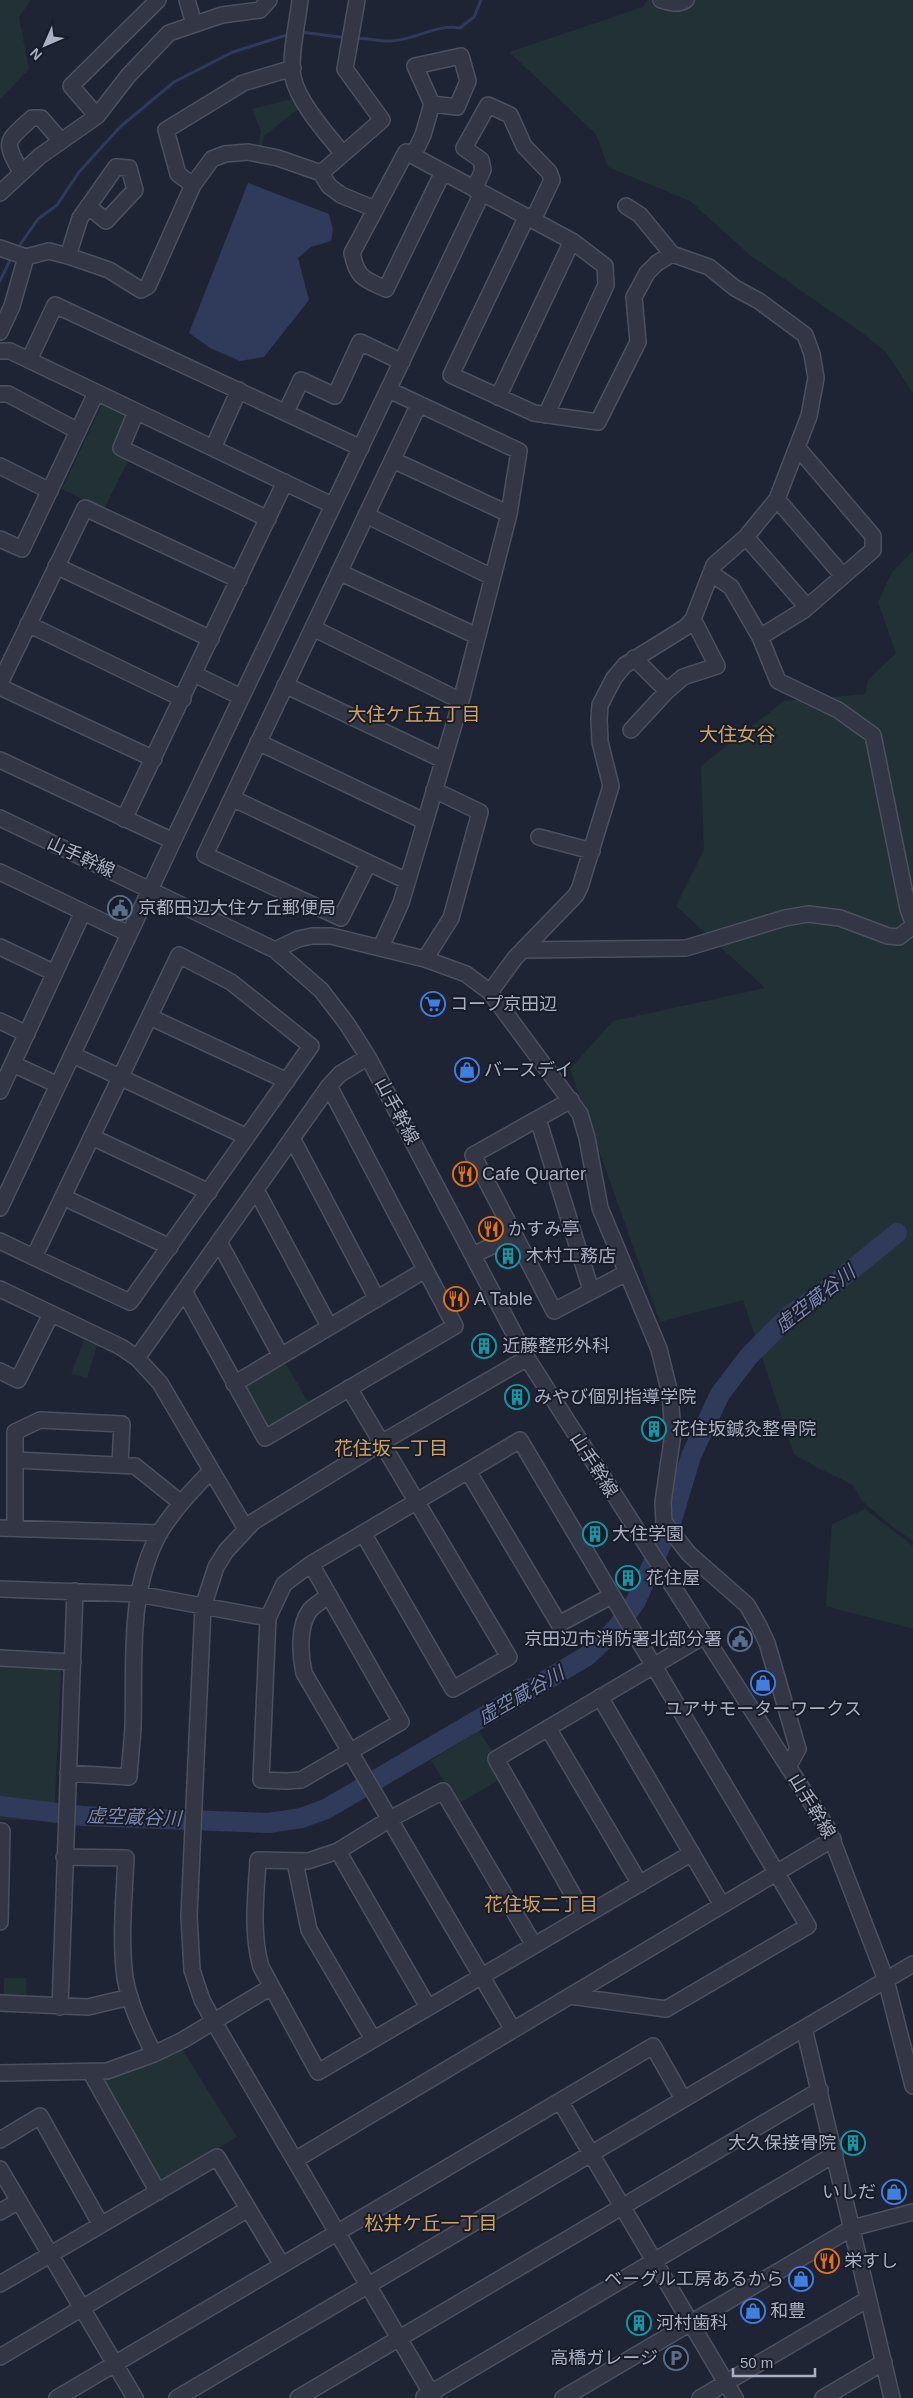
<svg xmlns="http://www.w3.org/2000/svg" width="913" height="2398" viewBox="0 0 913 2398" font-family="Helvetica,'Noto Sans JP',sans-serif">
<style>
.green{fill:#223136}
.water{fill:#303a5a}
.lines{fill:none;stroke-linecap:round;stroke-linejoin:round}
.stream{stroke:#303a5a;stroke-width:3}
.river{stroke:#303a5a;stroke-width:20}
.minor-casing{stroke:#4c5160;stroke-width:18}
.minor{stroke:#323645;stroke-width:15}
.labels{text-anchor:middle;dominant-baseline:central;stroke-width:4;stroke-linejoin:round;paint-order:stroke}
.street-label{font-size:18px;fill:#abb0c3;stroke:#181c29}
.poi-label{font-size:18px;fill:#abb0c3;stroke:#181c29;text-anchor:start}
.neighbourhood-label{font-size:19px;fill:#d1a358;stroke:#181c29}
.water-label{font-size:19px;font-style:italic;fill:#7b88b0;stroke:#181c29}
</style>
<rect width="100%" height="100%" fill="#1f2434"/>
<path class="green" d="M0 0H31L19 17 29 69 0 99Z
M647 0H913V393L886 352 857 329 751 256 690 201 608 167 596 134 509 52 643 7Z
M297 98 302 106 264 136 261 147 258 146 261 131 252 109Z
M102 405 123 415 126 421 112 450 129 459 104 509 62 489Z
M913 551V1541L894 1528 862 1501 853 1485 816 1467 794 1454 743 1300 660 1322 570 1069 613 1021 765 988 676 906 704 850 701 766 784 701 865 694 868 680 896 653 878 602 892 572Z
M84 1340 97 1346 87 1378 71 1374Z
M284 1361 310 1405 270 1429 264 1427 243 1385Z
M865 1509 913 1546V1629L826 1606 832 1524Z
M0 1666 61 1669 54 1821 0 1819Z
M479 1731 493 1753 489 1756 502 1778 458 1804 431 1760Z
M4 1978H26L27 2000 4 1997Z
M182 2049 237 2137 161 2182 98 2078 150 2064Z"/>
<path class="water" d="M248 183 329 214 333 230 331 241 311 247 298 258 309 300 264 357 240 361 210 348 189 333Z"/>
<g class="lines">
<path class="stream" d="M301 32 347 38
M355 39C367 37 378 42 391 41 415 40 436 24 460 28L474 17 481 0
M17 249 38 219 57 205 79 172 120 127 174 82 233 52 290 34
M0 281 12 256"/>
<path class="river" d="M0 1806 83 1816 269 1823 301 1818 326 1809 587 1656 616 1629 636 1601 672 1520 691 1456 720 1394 749 1356 790 1315 820 1295 897 1233"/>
<defs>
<path id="minor" d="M187 0 194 24
M300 0C298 21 289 57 293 77 298 102 327 134 343 154L321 173
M661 0C670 3 678 5 686 0
M97 116 71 86 158 0
M343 154 382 120 345 69 357 0
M413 156 423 135 432 104 415 66 461 56 468 81 457 107 432 104
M21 172C3 140 6 142 32 118H41L61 141
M443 172 386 289C364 279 357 278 352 253L406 152 572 241 605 266 606 285 546 415
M193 185 178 174 166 130 243 83 293 68
M474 189 483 170 481 160 464 148 488 105 510 115 524 146 549 172 552 180 533 220
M0 193 40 156 97 116 128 76 169 33 222 15 260 10 269 0
M626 206 640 215 672 254
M0 248 26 257
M68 256 80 218 116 167 129 168 135 190 106 221 88 206
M0 332 12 306 26 257 49 251 68 256 109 270 141 290 148 286 193 185 212 159 225 154 248 152 278 158 321 173 329 186 341 195 375 209
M0 351H10L332 505
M29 360 55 305 361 448
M0 394H8L78 431
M498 397 572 241
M136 412 121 448 268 519
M286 412 301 380 335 396 360 342 402 362
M213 448 239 390
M393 460 509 514
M0 466 50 491
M777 499 843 576
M366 515 492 577
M746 537 807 607
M0 539 22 549 96 393
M56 566 211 639
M339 572 477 636
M712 574 731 587 760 637 778 681 838 710 873 735 908 909 913 922
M28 624 183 699
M313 628 461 701
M760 637 804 610 873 550V536L797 447
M634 658 667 691
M194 674 241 697
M0 683 85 508 239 580
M285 685 443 760
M0 687 154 759
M631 730 667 691 683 677 717 666 693 619
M258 742 424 821
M0 760 173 841
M232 798 407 881
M0 818 275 950 321 990 347 1024 368 1057 527 1358 828 1829 886 1980 913 2086
M124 819 285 482
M539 837 592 851
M368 864 341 918 205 855 419 404
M0 872 129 934
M0 947 55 973
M381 947 401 903 461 701 509 514 519 451 389 390
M275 950 298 939 312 936H331L425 959 466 974 490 992 580 1114 587 1138 600 1208 659 1349 670 1394 673 1433 663 1502 664 1522 689 1554 747 1605 759 1626 767 1643 798 1749 788 1767
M525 950 686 948 785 918 808 914 840 918 888 936 899 937 913 926
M425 959 451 918 480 812 434 790
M490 992 515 958 576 895 580 887 611 786 600 742 599 719 600 705 614 678 625 665 686 627 693 619 714 565 746 537 777 499 809 416 816 378 812 354 805 335 759 301 735 288 709 267 672 254 657 263 647 273 634 297 638 342 598 422 534 413 451 375 527 216
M150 1017 287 1081
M0 1021 27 1034
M73 1055 247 1137
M13 1064 58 1085
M0 1091 83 912
M571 1100 473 1155 554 1311 626 1273
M538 1119 591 1290
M92 1137 209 1192
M292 1138 377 1299
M256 1190 329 1326
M63 1197 170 1247
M0 1208 173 841 482 193
M0 1241C43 1262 87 1282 130 1302L311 1046 231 982 179 955 34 1257
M219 1242 281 1356
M473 1255 513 1236
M0 1289 121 1347 137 1358 160 1383 246 1529
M184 1291 265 1438 455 1326 329 1086
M137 1358 329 1086 340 1074 368 1057
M0 1371 18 1380 51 1314
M234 1384 425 1270
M349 1388 509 1657 453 1689 363 1533
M15 1460 135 1466 180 1502
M468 1471 559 1624 611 1596
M0 1528 160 1533
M15 1528V1432L40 1420 122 1424 120 1464
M311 1564 401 1722 301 1780 287 1781 261 1780 268 1618 284 1584 311 1564 520 1440 808 1926 666 2009 570 1996
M0 1589 138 1594 268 1618
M329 1595C323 1600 315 1605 310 1610 298 1626 300 1655 304 1673L513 2030
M0 1658 73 1662
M600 1697 722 1905
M548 1728 640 1884
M68 1773 129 1777C130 1760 132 1744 133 1727 135 1663 127 1591 160 1532 174 1509 192 1490 211 1471
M0 1831H2L0 1922
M338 1851 428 2007
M64 1857 126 1858C124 1898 120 1939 125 1978 130 2005 142 2030 154 2054
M295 1862 309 1930 373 2039
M585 1916 496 1759 704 1636
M534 1945 443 1791 390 1819 338 1851 308 1861 258 1860C256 1896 251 1932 261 1967L318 2072 692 1853
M0 2003 88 2007 130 1997
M60 2007 75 1591
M804 2028 892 2398
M0 2073 107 2071 154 2054 183 2040 271 1987
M91 2073 158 2192
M560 2101 735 2398
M0 2140 40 2116 101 2225
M295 2160 833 1839
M0 2169 135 2398
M0 2212 19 2201
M0 2284 217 2157 282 2265
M0 2357 248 2209
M424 2397 835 2154
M57 2398 653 2046 683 2099
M177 2398 913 1964
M298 2398 820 2090
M434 2398 214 2022 202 2000 192 1970 189 1916 203 1607 216 1567 226 1551 253 1522 381 1443 527 1358
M563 2398 852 2228 913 2212
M700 2398 868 2299
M823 2398 884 2362"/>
</defs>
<use href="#minor" class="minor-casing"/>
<use href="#minor" class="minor"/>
</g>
<defs>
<symbol id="civic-ring" viewBox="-11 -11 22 22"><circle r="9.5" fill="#181c29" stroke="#5c6f8a" stroke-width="1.5"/><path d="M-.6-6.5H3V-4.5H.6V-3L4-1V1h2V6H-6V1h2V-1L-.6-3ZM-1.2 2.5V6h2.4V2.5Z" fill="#5c6f8a"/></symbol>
<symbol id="supermarket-ring" viewBox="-11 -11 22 22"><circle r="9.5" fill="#181c29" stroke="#3f7fe0" stroke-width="1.5"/><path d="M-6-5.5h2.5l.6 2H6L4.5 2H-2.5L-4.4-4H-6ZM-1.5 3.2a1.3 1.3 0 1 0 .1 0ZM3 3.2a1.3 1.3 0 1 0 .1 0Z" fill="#3f7fe0"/></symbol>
<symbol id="shop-ring" viewBox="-11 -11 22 22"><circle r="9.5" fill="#181c29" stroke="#3f7fe0" stroke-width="1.5"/><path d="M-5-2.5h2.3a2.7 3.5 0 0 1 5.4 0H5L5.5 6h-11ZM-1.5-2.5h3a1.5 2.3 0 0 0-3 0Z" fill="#3f7fe0"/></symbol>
<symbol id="restaurant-ring" viewBox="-11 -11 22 22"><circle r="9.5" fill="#181c29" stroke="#e8710a" stroke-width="1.5"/><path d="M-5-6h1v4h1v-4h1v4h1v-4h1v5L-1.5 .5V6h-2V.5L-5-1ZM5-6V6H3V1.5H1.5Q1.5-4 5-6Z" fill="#e8710a"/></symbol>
<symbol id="building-ring" viewBox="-11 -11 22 22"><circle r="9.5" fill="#181c29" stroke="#0f9aa8" stroke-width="1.5"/><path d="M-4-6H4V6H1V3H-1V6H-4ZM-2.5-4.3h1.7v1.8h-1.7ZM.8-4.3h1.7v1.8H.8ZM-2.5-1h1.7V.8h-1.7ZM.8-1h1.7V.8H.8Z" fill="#0f9aa8"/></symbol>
<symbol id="parking-ring" viewBox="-11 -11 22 22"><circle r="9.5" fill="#181c29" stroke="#5c6f8a" stroke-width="1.5"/><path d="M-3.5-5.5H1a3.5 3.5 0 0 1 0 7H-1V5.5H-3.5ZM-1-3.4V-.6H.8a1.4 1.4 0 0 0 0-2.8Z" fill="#5c6f8a"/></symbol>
</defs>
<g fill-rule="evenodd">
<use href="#civic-ring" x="106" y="894" width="28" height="28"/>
<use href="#supermarket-ring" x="419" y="990" width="28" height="28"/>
<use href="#shop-ring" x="453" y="1056" width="28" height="28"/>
<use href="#restaurant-ring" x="451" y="1160" width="28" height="28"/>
<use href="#restaurant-ring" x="477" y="1215" width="28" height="28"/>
<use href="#building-ring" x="494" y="1242" width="28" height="28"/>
<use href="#restaurant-ring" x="442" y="1285" width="28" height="28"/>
<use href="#building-ring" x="470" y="1332" width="28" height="28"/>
<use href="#building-ring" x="503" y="1383" width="28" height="28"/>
<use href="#building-ring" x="640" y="1415" width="28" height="28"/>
<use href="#building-ring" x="581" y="1520" width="28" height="28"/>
<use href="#building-ring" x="614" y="1564" width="28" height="28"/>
<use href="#civic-ring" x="726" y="1625" width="28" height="28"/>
<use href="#shop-ring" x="749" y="1669" width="28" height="28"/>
<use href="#building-ring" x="839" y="2129" width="28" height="28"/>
<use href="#shop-ring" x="880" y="2178" width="28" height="28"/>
<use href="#restaurant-ring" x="813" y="2247" width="28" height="28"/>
<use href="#shop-ring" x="787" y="2265" width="28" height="28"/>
<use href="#shop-ring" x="739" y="2297" width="28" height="28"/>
<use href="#building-ring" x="625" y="2309" width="28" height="28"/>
<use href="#parking-ring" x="662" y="2344" width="28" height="28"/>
</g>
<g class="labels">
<g class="street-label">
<text transform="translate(81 857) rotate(25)">山手幹線</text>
<text transform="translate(397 1111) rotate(62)">山手幹線</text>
<text transform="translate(594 1465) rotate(58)">山手幹線</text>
<text transform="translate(812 1806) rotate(59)">山手幹線</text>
</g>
<g class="poi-label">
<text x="138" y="908">京都田辺大住ケ丘郵便局</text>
<text x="450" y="1004">コープ京田辺</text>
<text x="484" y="1070">バースデイ</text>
<text x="482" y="1174">Cafe Quarter</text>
<text x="508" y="1229">かすみ亭</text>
<text x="526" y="1256">木村工務店</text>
<text x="474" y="1299">A Table</text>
<text x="502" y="1346">近藤整形外科</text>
<text x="534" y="1397">みやび個別指導学院</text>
<text x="672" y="1429">花住坂鍼灸整骨院</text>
<text x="612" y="1534">大住学園</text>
<text x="646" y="1578">花住屋</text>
<text x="722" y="1639" text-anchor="end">京田辺市消防署北部分署</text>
<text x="763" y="1709" text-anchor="middle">ユアサモーターワークス</text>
<text x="836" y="2143" text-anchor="end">大久保接骨院</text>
<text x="876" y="2192" text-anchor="end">いしだ</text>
<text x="844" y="2261">栄すし</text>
<text x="784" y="2279" text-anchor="end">ベーグル工房あるから</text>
<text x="770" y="2311">和豊</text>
<text x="656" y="2323">河村歯科</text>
<text x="658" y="2358" text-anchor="end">高橋ガレージ</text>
</g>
<g class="neighbourhood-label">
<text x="414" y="714">大住ケ丘五丁目</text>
<text x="737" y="734">大住女谷</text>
<text x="391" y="1448">花住坂一丁目</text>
<text x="541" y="1904">花住坂二丁目</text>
<text x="431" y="2223">松井ケ丘一丁目</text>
</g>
<g class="water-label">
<text transform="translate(815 1299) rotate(-38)">虚空蔵谷川</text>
<text transform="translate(521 1695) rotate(-30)">虚空蔵谷川</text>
<text transform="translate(134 1817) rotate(2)">虚空蔵谷川</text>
</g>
</g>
<g transform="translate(45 45) rotate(225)" stroke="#181c29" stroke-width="4" paint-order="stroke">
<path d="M0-4L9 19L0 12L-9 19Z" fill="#abb0c3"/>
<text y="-8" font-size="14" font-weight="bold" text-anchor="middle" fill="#abb0c3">N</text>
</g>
<path d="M733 2368v8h82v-8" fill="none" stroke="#abb0c3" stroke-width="2.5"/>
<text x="740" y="2368" font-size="15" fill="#abb0c3" stroke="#181c29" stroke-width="4" paint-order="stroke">50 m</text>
</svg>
